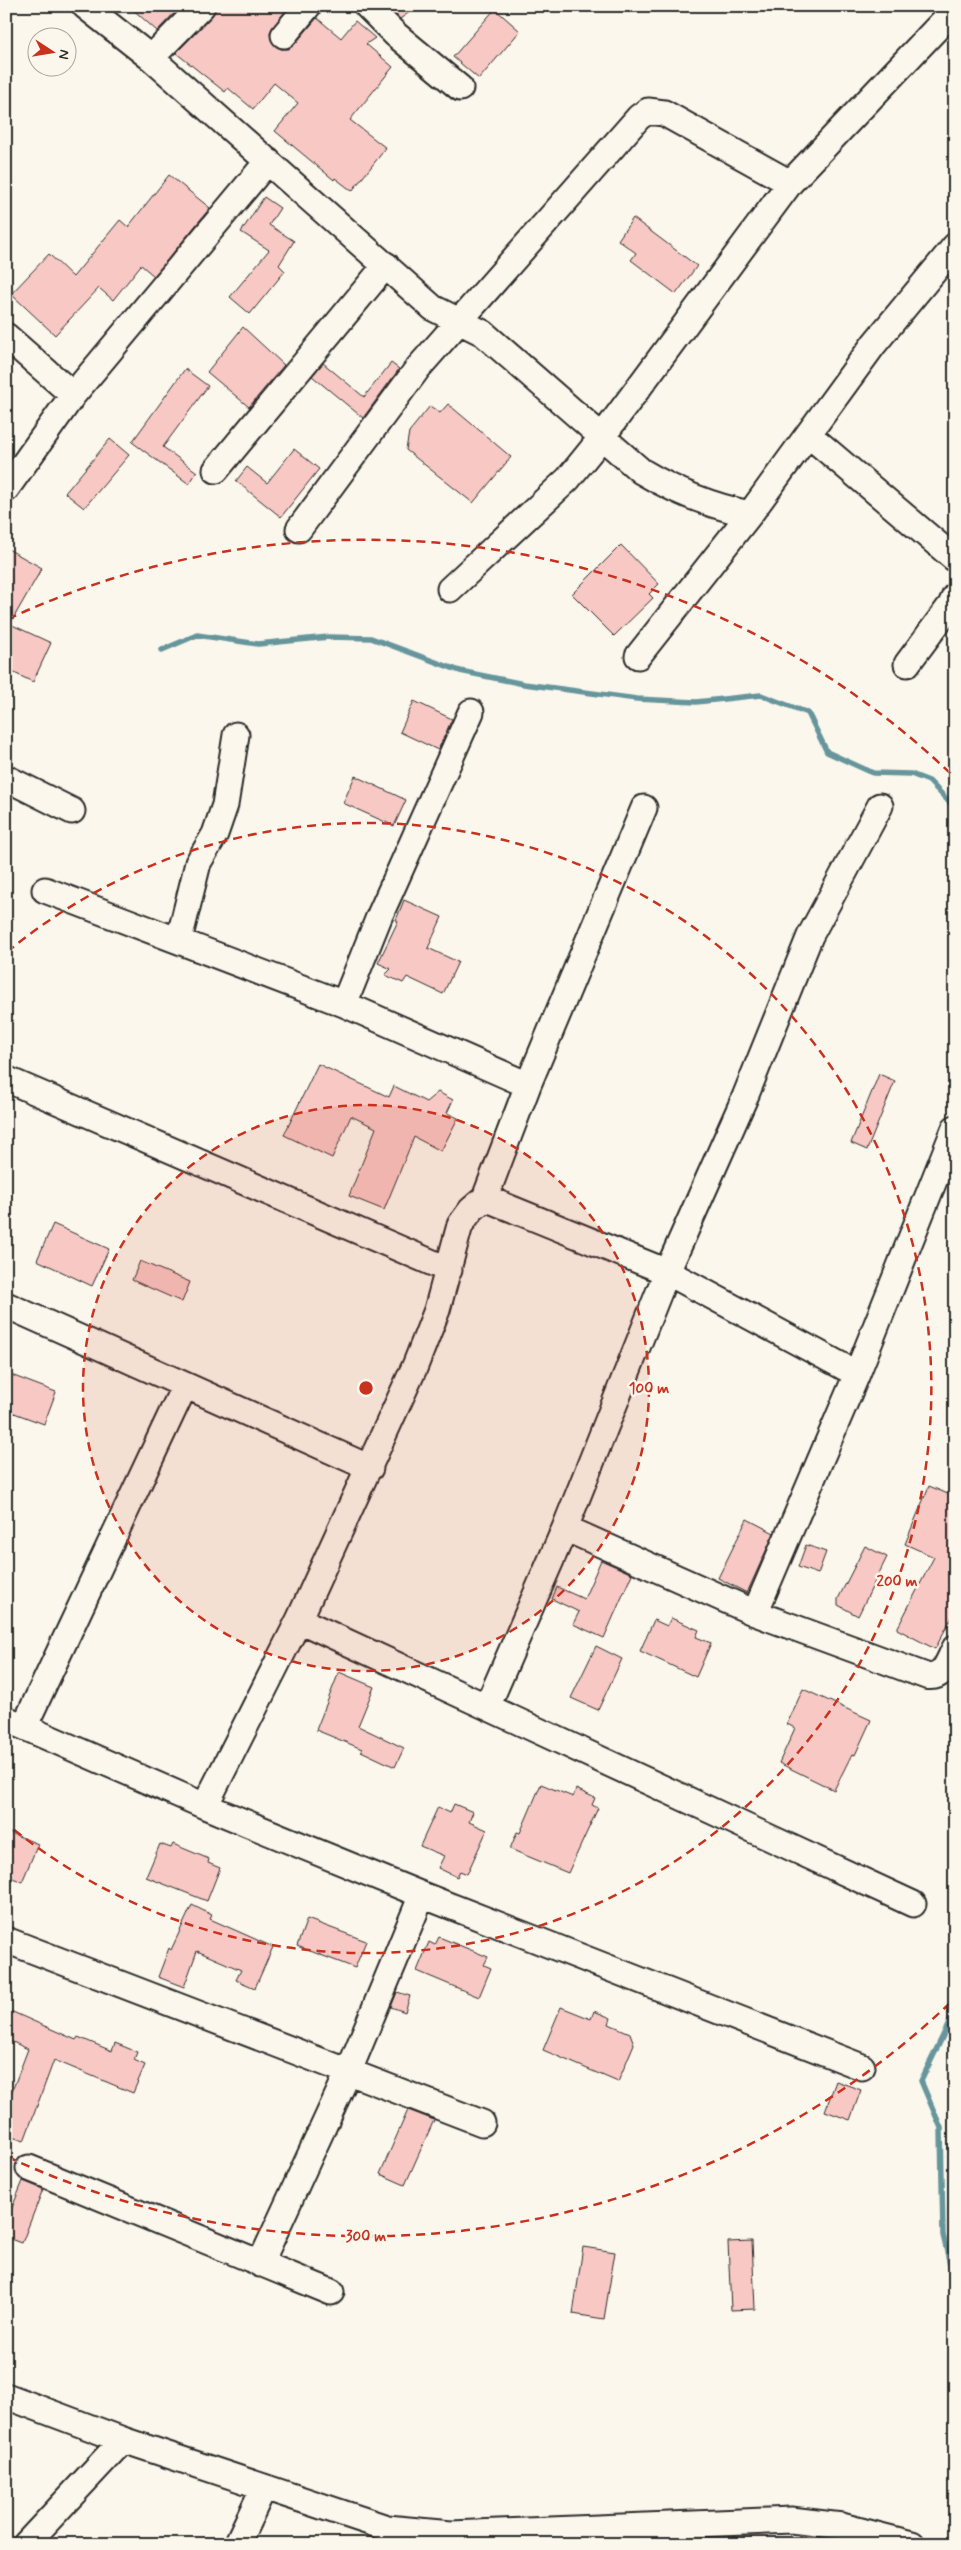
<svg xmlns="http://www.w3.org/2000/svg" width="961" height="2550" viewBox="0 0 961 2550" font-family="Mynerve,sans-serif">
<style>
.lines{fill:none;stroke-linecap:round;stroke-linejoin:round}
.stream{stroke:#66969c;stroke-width:5.5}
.building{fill:#f8c8c4;stroke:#2b2b2b}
.minor-casing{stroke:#2b2b2b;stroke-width:29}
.minor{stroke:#fbf7ec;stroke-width:25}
.ring{fill:none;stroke:#c8321e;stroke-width:2.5;stroke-dasharray:9 6}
.centre{fill:#c8321e;stroke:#fbf7ec;stroke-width:2.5}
.ring-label{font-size:15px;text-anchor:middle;font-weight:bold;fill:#c8321e;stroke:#fbf7ec;stroke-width:5;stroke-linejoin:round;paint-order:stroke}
</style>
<rect width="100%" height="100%" fill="#fbf7ec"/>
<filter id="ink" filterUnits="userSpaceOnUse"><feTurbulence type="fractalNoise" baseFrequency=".02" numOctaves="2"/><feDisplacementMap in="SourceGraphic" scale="10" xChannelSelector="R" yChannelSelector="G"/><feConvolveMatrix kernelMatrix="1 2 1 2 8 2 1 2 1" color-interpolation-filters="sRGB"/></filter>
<g filter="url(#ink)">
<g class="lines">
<path class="stream" d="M162 650 197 635 258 644 329 637 371 638 460 671 524 684 637 699 696 702 761 695 808 713 827 752 873 773 911 774 929 781 955 808
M955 2011 921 2081 941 2128 943 2235 955 2285"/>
</g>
<path class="building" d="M129 6H181L157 31Z
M216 6H289L270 32 271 40 281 49H289L295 44 317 18 341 38 355 21 375 38 366 44 393 67 350 120 386 148 352 191 335 178 334 180 275 131 298 103 274 83 253 109 228 88 225 92 176 53 212 16Z
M388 6H418L400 19Z
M495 9 520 31 479 79 453 57Z
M169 175 210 208 154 276 141 265 113 300 99 288 55 335 11 294 49 254 73 277 120 220 128 227Z
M264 197 280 208 269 225 294 241 279 265 285 271 250 314 230 297 269 250 241 232Z
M633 218 697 266 676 294 631 260 636 253 618 240Z
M243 327 284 365 249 407 207 372Z
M323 363 364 397 391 363 399 369 363 418 312 376Z
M185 369 208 386 163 447 197 472 189 484 132 442Z
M448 404 511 457 473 503 406 450 409 432 430 406 440 413Z
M110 439 129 455 84 508 65 493Z
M294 449 319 469 281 517 236 481 247 467 267 483Z
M621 545 659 584 649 594 653 598 614 636 572 594Z
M6 548 42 568 10 624 51 643 33 682 6 669Z
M414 701 452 719 438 750 400 732Z
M355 776 406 800 394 826 343 803Z
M404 900 442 917 428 948 458 962 443 994 407 977 403 983 385 975 391 969 378 963 398 921 396 920Z
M318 1064 389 1097 394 1086 426 1102 438 1092 453 1100 447 1113 458 1118 441 1151 414 1137 384 1210 349 1196 376 1128 351 1116 332 1158 284 1135Z
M879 1074 895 1081 867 1150 851 1143Z
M53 1224 109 1249 92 1286 37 1260Z
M140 1261 190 1282 182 1302 132 1280Z
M6 1373 56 1392 44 1424 6 1410Z
M929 1486 955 1497V1611L935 1649 897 1629 934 1557 905 1544Z
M747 1519 774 1533 747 1593 718 1578Z
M806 1545 826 1552 818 1574 798 1567Z
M865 1546 887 1557 858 1616 838 1605V1599Z
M601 1560 632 1574 604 1638 573 1624 579 1612 552 1599 557 1587 584 1599Z
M671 1618 699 1630 696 1637 711 1643 696 1677 640 1651 654 1620 667 1626Z
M596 1646 622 1659 598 1710 571 1698Z
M339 1672 374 1687 358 1726 404 1748 395 1767 361 1751 362 1749 316 1730Z
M803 1689 871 1720 855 1755 852 1754 834 1790 779 1763 795 1728 787 1724Z
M541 1784 573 1797 576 1789 595 1798 592 1805 598 1808 568 1873 510 1849 517 1832 520 1833Z
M454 1804 473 1812 469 1822 487 1830 467 1874 460 1871 457 1877 438 1868 444 1856 420 1846 438 1807 450 1813Z
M6 1831 38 1844 22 1882 6 1875Z
M160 1844 171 1848 173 1844 209 1859 208 1863 220 1868 207 1901 146 1877Z
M192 1905 212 1915 210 1919 273 1947 255 1988 236 1980 241 1970 197 1951 184 1987 158 1977 169 1948 171 1950Z
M307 1919 366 1941 355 1968 297 1946Z
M439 1937 488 1957 484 1965 491 1968 479 1997 417 1971 429 1942 435 1945Z
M397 1992 410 1996 405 2012 391 2007Z
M561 2007 591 2019 594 2011 611 2018 609 2024 630 2033 634 2044 618 2082 543 2050Z
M6 2009 76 2040 78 2037 112 2051 115 2043 137 2052 134 2060 145 2065 133 2093 54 2060 24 2141 6 2135V2107L28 2049 6 2039Z
M836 2081 861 2090 850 2120 825 2111Z
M408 2110 434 2120 405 2185 380 2174Z
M23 2181 43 2189 22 2243 6 2237V2222Z
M752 2241 755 2309 731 2310 728 2242Z
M583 2247 615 2252 604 2319 573 2314Z"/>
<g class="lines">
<defs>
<path id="minor" d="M85 6 151 58 433 308 483 333 641 471C676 492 710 506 750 514
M367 6 395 34 460 88
M284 35 308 6
M151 58 202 6
M6 336 73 395
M809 435 955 559
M216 470 386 265
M6 489 73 395 268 161
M299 529 418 368 639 117 648 111 664 113 790 183
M450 589 568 479 602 437 790 183 955 9
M638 656 750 514 874 344 955 246
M907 664 951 605 955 596
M6 778 72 811
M45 890 344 1004 528 1085
M179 940 198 863 215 834 225 805 236 735
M344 1004 379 917 471 712
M6 1079 449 1270
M485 1198 667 1272 857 1374
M6 1305 370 1468
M565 1528 755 1613 926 1676C944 1680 948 1661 955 1648
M755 1613 857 1374 955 1128
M299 1620 913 1904
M487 1707 565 1528 667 1272 745 1097 810 936 880 806
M6 1719 205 1806 422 1895 862 2067
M24 1727 185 1385
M205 1806 299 1620 415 1366 437 1310 460 1225 471 1210 485 1198 528 1085 644 808
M6 1940 482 2123
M29 2168 331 2292
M260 2264 348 2073 422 1895
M6 2396 123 2440 387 2528 451 2534 791 2520 842 2526 912 2544
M26 2544 123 2440
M237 2544 264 2487"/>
</defs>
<use href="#minor" class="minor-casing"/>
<use href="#minor" class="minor"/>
</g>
</g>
<circle cx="366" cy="1388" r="283" fill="#c8321e" fill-opacity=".12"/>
<g class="ring">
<circle cx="366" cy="1388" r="283"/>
<path d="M7 952A565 565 0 1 1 7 1824"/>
<path d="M950 2003A848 848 0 0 1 8 2157M8 619A848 848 0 0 1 950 773"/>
</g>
<circle cx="366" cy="1388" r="8" class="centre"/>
<g class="ring-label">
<text x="649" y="1393">100 m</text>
<text x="897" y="1586">200 m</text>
<text x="366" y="2241">300 m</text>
</g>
<rect width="961" height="2550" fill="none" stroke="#fbf7ec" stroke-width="25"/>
<rect x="12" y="12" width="936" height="2525" fill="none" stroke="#2b2b2b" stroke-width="2" filter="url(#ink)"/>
<g transform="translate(52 52) rotate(102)"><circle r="24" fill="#fbf7ec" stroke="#a8a59f"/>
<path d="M0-4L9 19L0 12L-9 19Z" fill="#c8321e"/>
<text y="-8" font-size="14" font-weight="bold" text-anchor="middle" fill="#2b2b2b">N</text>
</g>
</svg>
